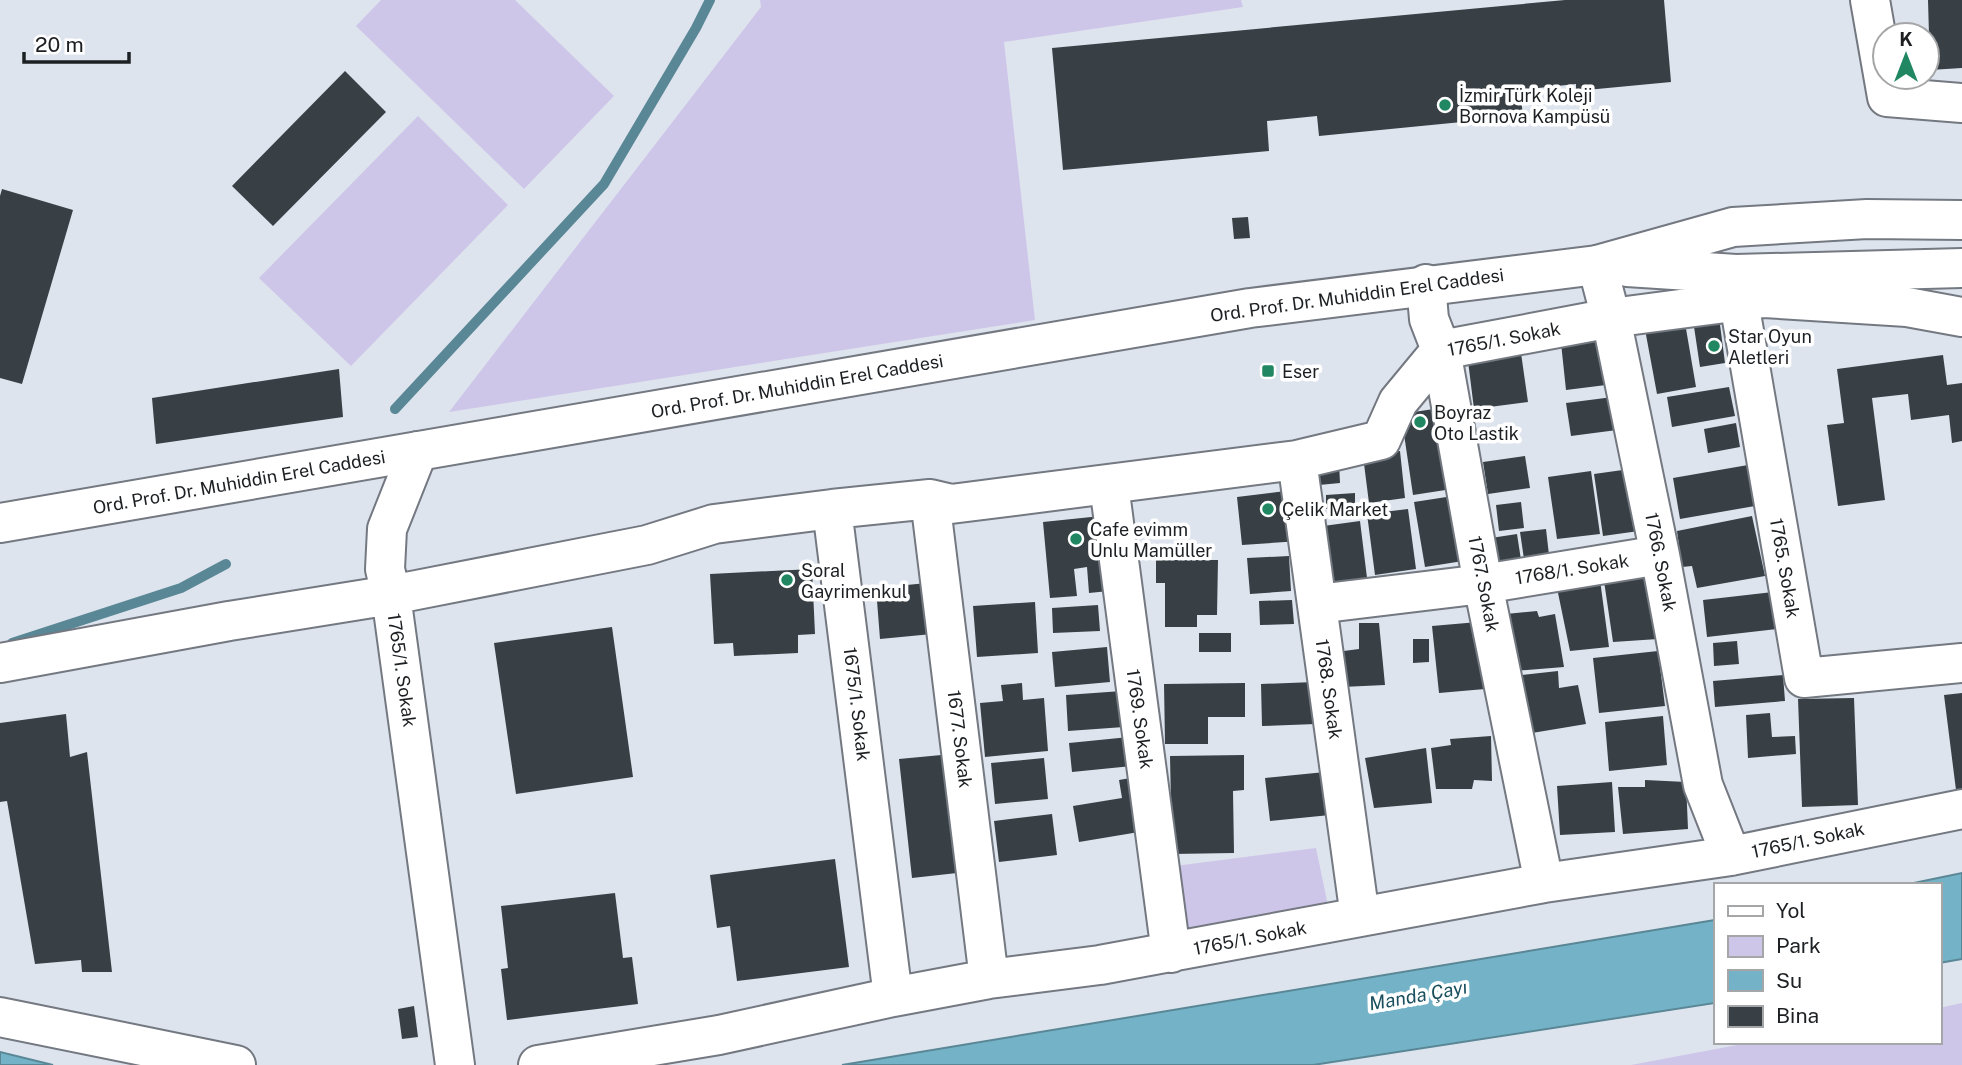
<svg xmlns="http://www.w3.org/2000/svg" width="1962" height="1065" viewBox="0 0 1962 1065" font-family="'Public Sans',sans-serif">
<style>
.green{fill:#cec6e8}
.water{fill:#74b3c7;stroke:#5a8796;stroke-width:2}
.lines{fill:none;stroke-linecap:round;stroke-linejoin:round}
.stream{stroke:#5a8796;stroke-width:10}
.building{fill:#384045}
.minor-casing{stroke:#737881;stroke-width:42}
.major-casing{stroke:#737881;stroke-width:42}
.minor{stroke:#fff;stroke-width:38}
.major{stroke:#fff;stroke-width:38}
.poi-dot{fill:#208762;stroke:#fff;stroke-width:2.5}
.labels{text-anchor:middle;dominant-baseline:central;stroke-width:7;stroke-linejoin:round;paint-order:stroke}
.poi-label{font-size:18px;fill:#1d2023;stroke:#fff;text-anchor:start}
.street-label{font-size:18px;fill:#1d2023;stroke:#fff}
.water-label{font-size:19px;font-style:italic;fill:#1a4f5e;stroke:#fff}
</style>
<rect width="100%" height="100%" fill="#dee4ee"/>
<path class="green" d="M381 0H515L614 96 524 189 356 26Z
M760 0H1241L1243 7 1004 42 1035 320 449 412 761 7Z
M418 116 508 205 351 366 259 278Z
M1316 848 1330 915 1189 937 1175 866Z
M1962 1003V1065H1631L1753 1042H1939V1008Z"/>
<path class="water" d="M1962 873V959L1939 963V885H1904Z
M1715 920V1003L1313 1065H842Z
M0 1052 53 1065H0Z"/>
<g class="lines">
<path class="stream" d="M395 409 604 184 696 28 710 0
M12 643 181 588 226 564"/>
</g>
<path class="building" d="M1565 0H1664L1671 82 1576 91V84L1520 90 1523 116 1319 136 1317 116 1267 121 1269 151 1063 170 1052 48Z
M1928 0H1962V68L1930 70Z
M345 71 386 112 273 226 232 186Z
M2 189 73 210 22 384 0 378V196Z
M1248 217 1250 238 1234 239 1232 218Z
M1684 317 1696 387 1657 394 1644 324Z
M1719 317 1725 363 1700 367 1693 320Z
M1609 337 1614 384 1566 390 1561 343Z
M1520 346 1528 402 1474 409 1467 353Z
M1943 355 1947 385 1962 383V441L1952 443 1949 415 1911 420 1908 394 1872 398 1885 500 1838 506 1827 425 1844 423 1837 369Z
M339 369 343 417 156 444 152 398Z
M1729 387 1735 416 1672 427 1667 397Z
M1613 397 1617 430 1571 436 1566 403Z
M1440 408 1452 489 1413 495 1401 414Z
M1736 423 1740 447 1708 453 1704 429Z
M1400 451 1405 498 1369 503 1363 456Z
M1525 456 1530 488 1488 494 1483 462Z
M1339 462 1340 483 1319 485 1318 464Z
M1748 465 1755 506 1680 519 1673 478Z
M1637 468 1646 530 1603 536 1594 474Z
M1591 471 1600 534 1557 539 1548 477Z
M1293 490 1300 541 1242 545 1237 497Z
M1355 493V508L1326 509V495Z
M1453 496 1463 561 1425 567 1414 502Z
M1521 502 1524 528 1499 531 1496 505Z
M1408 509 1416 569 1375 575 1367 514Z
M1101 516 1109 591 1089 593 1087 567 1074 569 1077 596 1050 598 1043 522Z
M1752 516 1765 576 1697 588 1692 566 1682 567 1677 531Z
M1360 521 1368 586 1325 592 1316 527Z
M1546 529 1549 555 1524 559 1520 532Z
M1517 534 1521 560 1495 564 1491 538Z
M1289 556 1291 591 1250 594 1247 558Z
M1156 560H1218L1217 615H1197V627H1165V583H1156Z
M812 569 815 634 798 635V653L734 656 733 643 714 644 710 574Z
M1652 577 1658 639 1613 642 1604 581Z
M1600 580 1609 647 1570 651 1557 588Z
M927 583 932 634 880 639 876 588Z
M1773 592 1777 629 1707 637 1703 600Z
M1292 600 1294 624 1260 625 1259 601Z
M1035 602 1038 653 977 657 973 606Z
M1098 605 1100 631 1053 633 1052 608Z
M1537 611 1539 617 1555 614 1564 667 1515 671 1506 614Z
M1478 622 1485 689 1439 693 1432 626Z
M1359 623H1379L1385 685 1342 687 1336 652 1359 649Z
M612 627 633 777 516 794 494 643Z
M1199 633H1231V652H1199Z
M1413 639H1429V662L1413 663Z
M1737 641 1739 664 1714 666 1713 643Z
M1107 647 1110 682 1055 687 1052 652Z
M1658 651 1665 706 1599 713 1593 658Z
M1558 671 1559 688 1578 685 1586 724 1532 733 1522 675Z
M1783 675 1785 701 1715 707 1713 681Z
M1314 682 1316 724 1262 726 1261 684Z
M1022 683 1023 700 1044 698 1048 751 985 757 980 703 1003 701 1001 685Z
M1245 683V717H1208V744H1165L1164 684Z
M1122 691 1124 727 1068 731 1066 695Z
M1962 693V797L1957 798 1944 695Z
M1854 698 1858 805 1802 807 1798 699Z
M1770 713 1772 737 1795 736 1796 754 1748 758 1746 715Z
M66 714 70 757 87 752 112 972H82L81 960 35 964 7 801 0 802V723Z
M1663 716 1667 765 1609 771 1605 722Z
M1491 736 1492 781 1474 780 1472 789H1436L1431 748 1451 745 1450 739Z
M1129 737 1132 766 1072 772 1069 743Z
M1426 748 1432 803 1374 808 1365 758Z
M952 754 966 872 912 878 899 759Z
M1244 755V790L1233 791 1234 853 1172 854 1170 756Z
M1044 758 1048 799 995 804 991 763Z
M1325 772 1330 815 1270 821 1265 778Z
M1136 777 1145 831 1079 842 1073 806 1122 798 1119 780Z
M1645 780 1686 782 1688 829 1623 834 1618 787H1645Z
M1612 782 1615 832 1560 835 1557 786Z
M1052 814 1057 855 999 862 994 821Z
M835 859 849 967 737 981 730 926 717 928 710 875Z
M615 893 623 958 632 957 638 1004 507 1020 501 969 508 968 501 906Z
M414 1006 418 1037 402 1039 398 1009Z"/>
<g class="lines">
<defs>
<path id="minor" d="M1870 0 1887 97 1962 103
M1597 265 1611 318 1660 555 1703 785 1731 856
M1426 284 1429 319 1441 350 1483 584 1544 883
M1739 302 1804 678 1962 663
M1297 460 1360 917
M1109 485 1171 953
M930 499 989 979
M832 509 893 997
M1317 604 1483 584 1660 555
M0 663 229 621 391 595 385 569 387 529 418 451
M0 1017 236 1065
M455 1065 391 595 647 545 714 524 832 509 930 499 951 504 1297 460 1381 440 1398 402 1441 350 1611 318 1764 298 1907 307 1962 317
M538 1065 719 1035 893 997 989 979 1100 965 1544 883 1731 856 1962 809"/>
<path id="major" d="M1627 267 1736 274 1962 268
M0 523 1250 308 1597 265 1733 227 1867 219 1962 220"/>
</defs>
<use href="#minor" class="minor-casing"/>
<use href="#major" class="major-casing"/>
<use href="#minor" class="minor"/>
<use href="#major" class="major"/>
</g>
<g class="poi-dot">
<circle cx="1445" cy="105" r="7"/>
<circle cx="1714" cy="346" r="7"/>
<rect x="1261" y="364" width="14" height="14" rx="3.5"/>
<circle cx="1420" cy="422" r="7"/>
<circle cx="1268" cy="509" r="7"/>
<circle cx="1076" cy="539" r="7"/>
<circle cx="787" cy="580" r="7"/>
</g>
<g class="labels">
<g class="poi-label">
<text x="1459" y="95">İzmir Türk Koleji<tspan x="1459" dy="21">Bornova Kampüsü</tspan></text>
<text x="1728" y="336">Star Oyun<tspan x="1728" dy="21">Aletleri</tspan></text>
<text x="1282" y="371">Eser</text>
<text x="1434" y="412">Boyraz<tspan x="1434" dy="21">Oto Lastik</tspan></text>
<text x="1282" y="509">Çelik Market</text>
<text x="1090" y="529">Cafe evimm<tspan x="1090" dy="21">Unlu Mamüller</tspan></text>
<text x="801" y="570">Soral<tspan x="801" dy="21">Gayrimenkul</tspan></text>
</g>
<g class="street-label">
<text transform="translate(1357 295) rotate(-8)">Ord. Prof. Dr. Muhiddin Erel Caddesi</text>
<text transform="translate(1504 339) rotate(-11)">1765/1. Sokak</text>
<text transform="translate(797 386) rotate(-10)">Ord. Prof. Dr. Muhiddin Erel Caddesi</text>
<text transform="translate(239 482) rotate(-10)">Ord. Prof. Dr. Muhiddin Erel Caddesi</text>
<text transform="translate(1661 562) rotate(79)">1766. Sokak</text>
<text transform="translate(1785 568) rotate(80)">1765. Sokak</text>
<text transform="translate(1572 569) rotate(-9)">1768/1. Sokak</text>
<text transform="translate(1484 584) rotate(79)">1767. Sokak</text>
<text transform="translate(402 670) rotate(82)">1765/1. Sokak</text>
<text transform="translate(1329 689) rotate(82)">1768. Sokak</text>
<text transform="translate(857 704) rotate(83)">1675/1. Sokak</text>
<text transform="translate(1140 719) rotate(82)">1769. Sokak</text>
<text transform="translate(960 739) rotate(83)">1677. Sokak</text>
<text transform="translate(1808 840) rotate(-12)">1765/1. Sokak</text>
<text transform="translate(1250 938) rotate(-11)">1765/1. Sokak</text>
</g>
<g class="water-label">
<text transform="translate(1418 995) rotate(-10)">Manda Çayı</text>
</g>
</g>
<rect x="1714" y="883" width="228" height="161" fill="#ffffff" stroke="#a5a6a7" stroke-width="2"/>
<rect x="1728" y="906" width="35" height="10" fill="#ffffff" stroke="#a5a6a7" stroke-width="2"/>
<text x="1776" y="918" font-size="21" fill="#1d2023">Yol</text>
<rect x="1728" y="936" width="35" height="21" fill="#cec6e8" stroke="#a5a6a7" stroke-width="2"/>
<text x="1776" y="953" font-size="21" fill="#1d2023">Park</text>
<rect x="1728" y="970" width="35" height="21" fill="#74b3c7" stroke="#a5a6a7" stroke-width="2"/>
<text x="1776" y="988" font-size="21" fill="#1d2023">Su</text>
<rect x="1728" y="1006" width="35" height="21" fill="#384045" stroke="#a5a6a7" stroke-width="2"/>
<text x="1776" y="1023" font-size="21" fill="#1d2023">Bina</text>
<g transform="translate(1906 56)"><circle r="33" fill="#ffffff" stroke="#a5a6a7" stroke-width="2"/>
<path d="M0-5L12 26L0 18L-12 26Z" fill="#208762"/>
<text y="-10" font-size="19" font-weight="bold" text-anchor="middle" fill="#1d2023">K</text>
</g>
<path d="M24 52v10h105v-10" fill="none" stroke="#1d2023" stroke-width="3.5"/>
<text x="35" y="52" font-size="21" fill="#1d2023" stroke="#ffffff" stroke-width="5" paint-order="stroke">20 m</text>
</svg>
